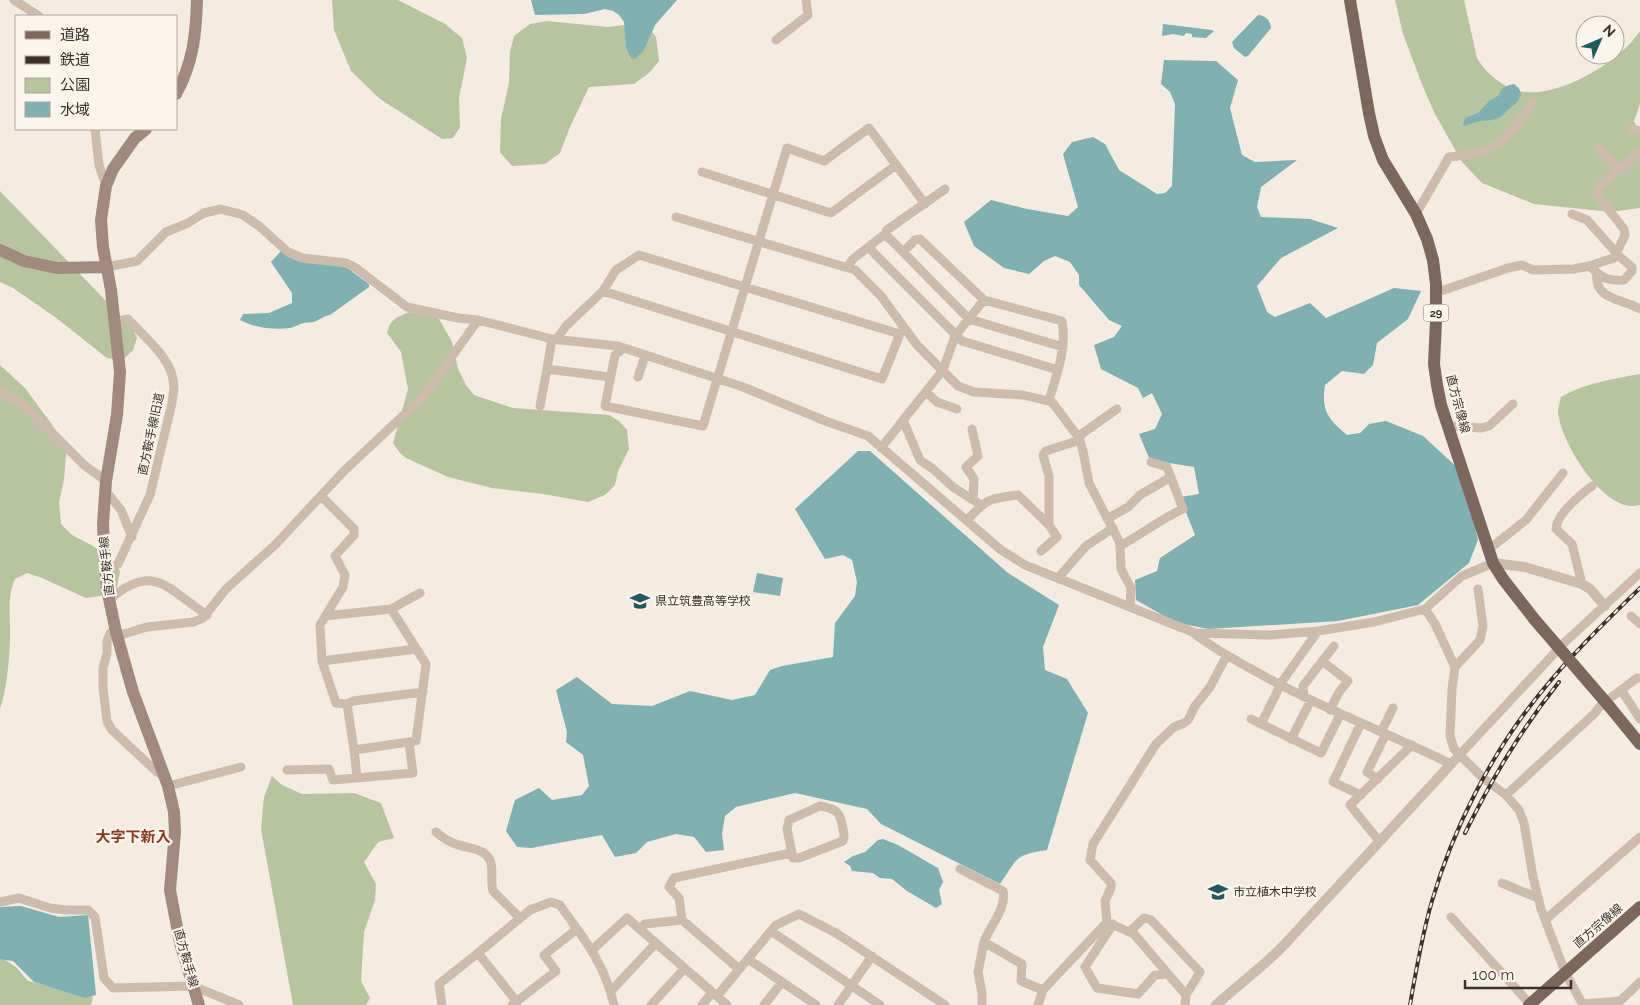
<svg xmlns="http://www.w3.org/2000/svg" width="1640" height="1005" viewBox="0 0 1640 1005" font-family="Raleway,'Noto Sans JP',sans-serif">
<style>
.green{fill:#b8c4a0}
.water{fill:#7fb0b2}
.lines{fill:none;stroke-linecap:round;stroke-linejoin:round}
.minor{stroke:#cdbbac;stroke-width:9}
.tertiary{stroke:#cdbbac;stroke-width:10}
.secondary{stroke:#a18a7d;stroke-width:12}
.primary{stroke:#7d675c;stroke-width:12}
.rail-casing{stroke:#3b302b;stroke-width:4}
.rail{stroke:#fbf5ee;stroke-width:2;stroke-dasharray:5.5;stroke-linecap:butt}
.primary-bridge{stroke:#7d675c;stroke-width:12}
.labels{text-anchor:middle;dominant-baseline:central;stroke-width:4.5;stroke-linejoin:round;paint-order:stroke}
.shield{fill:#fbf5ee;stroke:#756b66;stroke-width:1}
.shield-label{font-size:11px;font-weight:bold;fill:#3b302b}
.street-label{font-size:12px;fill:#3b302b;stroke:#fbf5ee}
.poi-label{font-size:12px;fill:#3b302b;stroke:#fbf5ee;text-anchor:start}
.quarter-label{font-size:15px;font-weight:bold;fill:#8c3b22;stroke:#fbf5ee}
</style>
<rect width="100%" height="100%" fill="#f4ebe1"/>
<path class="green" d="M332 0H398L445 24 462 38 467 58 459 98 460 127 453 138 442 139 380 99 351 71 334 30Z
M1395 0H1464L1477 58C1486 74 1507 91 1526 92 1562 96 1621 61 1640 31V104L1634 121 1640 133V208L1611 212 1534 204 1482 183 1462 162 1435 114 1423 87 1403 34Z
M547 21 608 27 640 23 648 27 656 37 659 61 649 73 634 84 589 87 570 127 560 153 545 164 512 166 500 152 501 119 509 83 510 52 514 36 530 24Z
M0 191 133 329 137 338 133 350 122 361 107 358 55 317 13 288 0 282Z
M409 312 438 317 452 342 458 369 466 385 474 395 513 408 609 415 619 421 627 430 629 449 618 471 615 485 605 495 588 502 543 494 492 488 448 477 406 458 400 453 393 443 408 389 401 352 387 333C391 318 396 318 409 312Z
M0 365 25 388 50 422 64 443 66 454 64 480 59 502 61 524 72 535 93 546 113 561 120 571 117 587 107 595 86 598 42 578 27 573 15 579C6 599 11 618 10 640 9 662 7 688 0 709Z
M1640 374V505C1605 516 1560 441 1558 412 1558 407 1560 402 1561 397 1584 383 1614 379 1640 374Z
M272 776 282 785 302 794 354 793 381 803 394 838 378 842 364 862 376 884 375 900 364 932 361 981 370 998 366 1005H293L261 829 264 797Z
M0 956 17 968 28 981 93 997 91 1005H0Z"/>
<path class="water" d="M531 0H677L655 25 644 50 635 59 631 58 626 48 624 22 619 15 613 11 605 9 584 14 535 15Z
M1258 15C1266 15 1271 22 1271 28L1248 56 1245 57 1234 48 1232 42Z
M1163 24 1212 30 1214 31 1206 38 1192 37V34L1186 33 1184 36 1173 34 1162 36Z
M1164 60 1216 61 1238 80 1230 108 1242 155 1255 162 1297 160 1261 187 1257 207 1261 217 1310 219 1338 228 1281 258 1257 286 1267 312 1275 317 1310 303 1326 318 1394 288 1421 291 1408 319 1377 343 1373 365 1364 374 1342 371 1325 385C1321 411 1328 419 1347 435L1360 433 1369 424 1386 421 1423 436 1460 470 1469 498 1478 540 1469 563 1418 605 1338 621 1209 629 1177 623 1136 600 1135 580 1157 571 1160 558 1195 535 1180 497 1199 494 1194 467 1150 460 1139 434 1155 429 1162 414 1152 393 1143 398 1138 388 1101 369 1094 345 1114 337 1122 326 1109 320 1079 285V275L1070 262 1055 256 1044 261 1029 274 1004 268 974 246 964 222 991 200 1027 209 1068 216 1078 207 1063 154 1072 142 1093 137 1105 144 1119 170 1157 194 1165 193 1172 186 1175 104 1170 92 1161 84Z
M1514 84C1527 94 1519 101 1509 109 1505 113 1502 117 1496 119 1491 121 1486 120 1480 121 1475 122 1470 124 1465 126L1463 124 1465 118 1478 113 1489 101 1498 96 1502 89 1509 85Z
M281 251 293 259 346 267 369 284V287L330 315C324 316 321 319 316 321 313 323 308 322 304 323 299 324 295 327 290 328 274 330 255 328 240 320L243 314 269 313 292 303V293L271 262Z
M858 451H870L1008 573 1059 605 1043 647 1045 670 1067 679 1088 713 1047 850C1014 855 1018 858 1000 884L881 824 867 809 795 793 736 807 725 816 722 834 724 850 706 852 694 837 676 834 647 842 636 853 615 857 602 835 531 848 517 847 506 831 515 800 539 788 552 800 582 795 589 786 583 755 566 742 567 732 556 690 577 677 612 704 652 706 690 691 732 700 755 695 770 670 782 666 833 657 835 623 855 596 857 582 852 560 843 555 825 559 795 509Z
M757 573 783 578 780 596 753 592Z
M883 839 898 845 938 868 943 882 939 890 942 904 936 908 907 891 892 879 880 878 873 873 852 871 850 866 844 862 853 856 865 852 878 840Z
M21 906 59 917 88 915 96 995 85 998 34 982 13 961 0 959V907Z"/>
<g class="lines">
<path class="minor" d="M14 0 39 16
M776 40 808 15 806 0
M95 129 99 165 106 186
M1632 129 1640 131
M1598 147 1618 169
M702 172 831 213 896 165
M1416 214 1449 157C1499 152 1505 142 1533 102
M1572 214 1587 220 1621 258 1632 267V271L1624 280C1606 281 1603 278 1589 266
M676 217 855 270 881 296 917 345 958 386 974 392 1023 395 1052 402 1079 438 1083 451 1089 483 1119 541 1120 546 1121 569 1131 588 1130 607
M885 234 887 230 945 189
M869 248 962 341 1058 370
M903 252 969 319 1063 347
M107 267 137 261 166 232 188 223 204 213 221 209 243 215 259 226 288 252 302 258 346 263 356 268 407 307 458 318 478 320 552 339 618 346 743 387 828 422 868 436 1001 550 1025 565 1195 633 1270 635 1318 631 1374 622 1425 609 1462 576 1493 563
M847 267 853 259 885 234 903 252 915 240 920 239 984 300 1062 321C1067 348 1057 374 1049 400
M1597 273C1593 300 1624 299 1640 309
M603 291 882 379 900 334 904 330
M1435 293 1508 268 1522 265 1533 270 1574 269 1589 266 1614 258 1625 235 1624 229 1596 194 1599 187 1640 152
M556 340 566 326 603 291 616 270 639 255 900 334
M624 348 615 355 605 406 703 426 787 148 824 161 869 128 925 204
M547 369 552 339
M638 377 645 356
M0 392 23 404 84 465 106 481
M926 392 937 402 957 409
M540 406 547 369 610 377
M903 420 920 460 933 469 953 487 981 505
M1448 426 1481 428 1489 426 1513 404
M972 429 978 456 966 467 974 479 973 499
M1079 438 1083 433 1117 409
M881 448 943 370 955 336 984 300
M105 490 121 510 132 537
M321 496 354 529V535L335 556 345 575 343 587 320 625 322 661 336 703 347 704 354 750 416 741 426 664 391 609 325 616
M1107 519 1128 507 1140 495 1171 477
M967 520C988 498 988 499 1018 495L1049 525
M1120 546C1142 534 1161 519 1183 509L1167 467 1151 462
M1488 550 1526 520 1563 473
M1041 551 1057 537 1049 525V476L1043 455 1046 451 1080 440
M106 567 114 566 118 564 150 495 172 403 174 388C174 359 146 339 128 319L115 322
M1058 578 1086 546 1113 528
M1582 584 1572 544 1556 529C1557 514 1580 495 1592 486
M110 599C155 561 168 590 207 615
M391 609 420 593
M1425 609 1435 624 1455 667 1452 689 1450 736 1454 749 1483 778 1506 795 1519 810 1524 823 1533 877 1541 909 1565 972 1583 1005
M1631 616 1640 624
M1195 634C1213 648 1233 659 1253 670 1317 706 1385 732 1451 764L1564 643 1640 573
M322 661 416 649
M1322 661 1348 681 1339 692 1330 710
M1455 667 1480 640 1483 626 1478 589
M1622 691 1640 719
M1304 697 1303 686 1334 646
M347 704 353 701 423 692
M1251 719 1321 753 1340 715
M1361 723 1333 782 1361 795
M1261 724 1283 680 1318 631
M1381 732 1393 708
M1291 739 1311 700
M354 750 357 777
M287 770 329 769 333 780 413 773 409 743
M163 775 157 772 112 730 107 721 103 688V668L107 653V641L110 633 116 632 124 634 147 627 194 622 203 618 226 589 276 544 344 471 424 396 478 320
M1378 779 1367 772 1386 734
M168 786 241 767
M1506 795 1594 714 1601 705 1637 678H1640
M820 806C837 809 840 811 843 829 844 834 845 836 843 841L799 858H793L787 829 789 820Z
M436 832C442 837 448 842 456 844 468 849 483 847 490 860 494 870 490 881 493 891L520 918
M1379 841 1350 805 1412 745
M960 869 1003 891C1007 908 990 926 984 942
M1502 883 1538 898
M0 902 19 898 50 908 66 910H88L95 917 104 978 113 988 193 986 239 1005
M1451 917 1530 1004
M682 920 739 969
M1545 920 1640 837
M1109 923 1134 934 1186 995 1185 1005
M1113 924 1085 967 1097 988 1138 994 1155 975 1168 974
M640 929 645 924 682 920 679 898 669 887 674 878 791 853
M771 931 880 1005
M1129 932 1144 918 1151 920 1200 972 1186 995
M592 950 627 918 727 1005
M748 959 816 1005
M611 991 656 943
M717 996 776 925 799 914 836 933 945 1005
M517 1002 478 953 530 910 551 902 560 905 577 929
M1583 1004 1620 1001 1640 982
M442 1005 439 984 478 953
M512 1005 556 971 544 955 577 929C595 954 607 975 614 1005
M651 1005 684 969
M702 1005 712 993
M764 1005 782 982
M838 1005 872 956
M982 1005V993L978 972 984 942 1022 964 1021 981 1043 990
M1038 1005 1043 990 1107 922 1105 901 1111 888V883L1090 860 1093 844 1156 744 1174 727 1184 723 1188 720 1195 706 1210 687 1227 655"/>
<path class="tertiary" d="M1493 563 1525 567 1582 584 1590 589 1605 606
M1216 1005C1239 984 1263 967 1284 945L1451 764"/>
<path class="secondary" d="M176 94C193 63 196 35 197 0
M146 129 135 138 113 169 106 186 101 220 103 247 111 290 120 372 117 415 106 481 103 524 104 550 107 589 116 632 133 692 168 786 174 812 175 832 170 890 180 943 199 1005
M0 250 24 261 57 268 107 267"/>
<path class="primary" d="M1350 0 1369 113 1374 136 1383 160 1416 214 1427 239 1433 260 1436 284V321L1434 364 1437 385 1441 405 1493 563 1503 579 1535 620
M1609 706 1640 744
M1529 1005 1640 907"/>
<defs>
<path id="rail" d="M1465 833C1493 777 1520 731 1559 682
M1410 1005C1416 970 1422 935 1432 901 1453 829 1491 754 1538 696 1569 657 1604 623 1640 588"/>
</defs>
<use href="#rail" class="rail-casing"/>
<use href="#rail" class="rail"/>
<path class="primary-bridge" d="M1535 620 1609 706"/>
</g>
<defs>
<symbol id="school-bare" viewBox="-9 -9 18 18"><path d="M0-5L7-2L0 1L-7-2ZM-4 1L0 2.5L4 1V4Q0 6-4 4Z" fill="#1f5a5e" stroke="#fbf5ee" stroke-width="2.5" paint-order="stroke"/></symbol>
</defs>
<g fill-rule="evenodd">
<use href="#school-bare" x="626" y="587" width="28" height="28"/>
<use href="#school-bare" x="1204" y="878" width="28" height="28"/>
</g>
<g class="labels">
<rect class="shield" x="1423.5" y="304.5" width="25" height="17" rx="4"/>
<g class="shield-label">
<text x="1436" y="313">29</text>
</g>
<g class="street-label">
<text transform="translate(1458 404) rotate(75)">直方宗像線</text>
<text transform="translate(151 434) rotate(-78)">直方鞍手線旧道</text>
<text transform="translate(107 566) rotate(-96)">直方鞍手線</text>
<text transform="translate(1598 926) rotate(-41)">直方宗像線</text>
<text transform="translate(186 958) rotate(74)">直方鞍手線</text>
</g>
<g class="poi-label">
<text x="655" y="601">県立筑豊高等学校</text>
<text x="1233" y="892">市立植木中学校</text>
</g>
<g class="quarter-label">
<text x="133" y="837">大字下新入</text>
</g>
</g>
<rect x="15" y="15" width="162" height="115" fill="#fbf5ee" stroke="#aea6a0"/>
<rect x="25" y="31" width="25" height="8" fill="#7d675c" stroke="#aea6a0"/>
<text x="60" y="40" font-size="15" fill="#3b302b">道路</text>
<rect x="25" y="56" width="25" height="8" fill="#3b302b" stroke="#aea6a0"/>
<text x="60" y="65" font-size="15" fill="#3b302b">鉄道</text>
<rect x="25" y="78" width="25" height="15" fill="#b8c4a0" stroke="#aea6a0"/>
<text x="60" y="90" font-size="15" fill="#3b302b">公園</text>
<rect x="25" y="102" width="25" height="15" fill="#7fb0b2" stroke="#aea6a0"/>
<text x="60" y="115" font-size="15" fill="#3b302b">水域</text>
<g transform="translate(1600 40) rotate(45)"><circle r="24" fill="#fbf5ee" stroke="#aea6a0"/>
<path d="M0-4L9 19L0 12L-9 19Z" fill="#1f5a5e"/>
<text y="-8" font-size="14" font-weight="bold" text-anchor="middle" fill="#3b302b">N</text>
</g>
<path d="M1465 980v8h106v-8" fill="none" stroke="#3b302b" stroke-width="2.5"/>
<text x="1472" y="980" font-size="15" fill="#3b302b" stroke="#fbf5ee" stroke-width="4" paint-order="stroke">100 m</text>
</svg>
